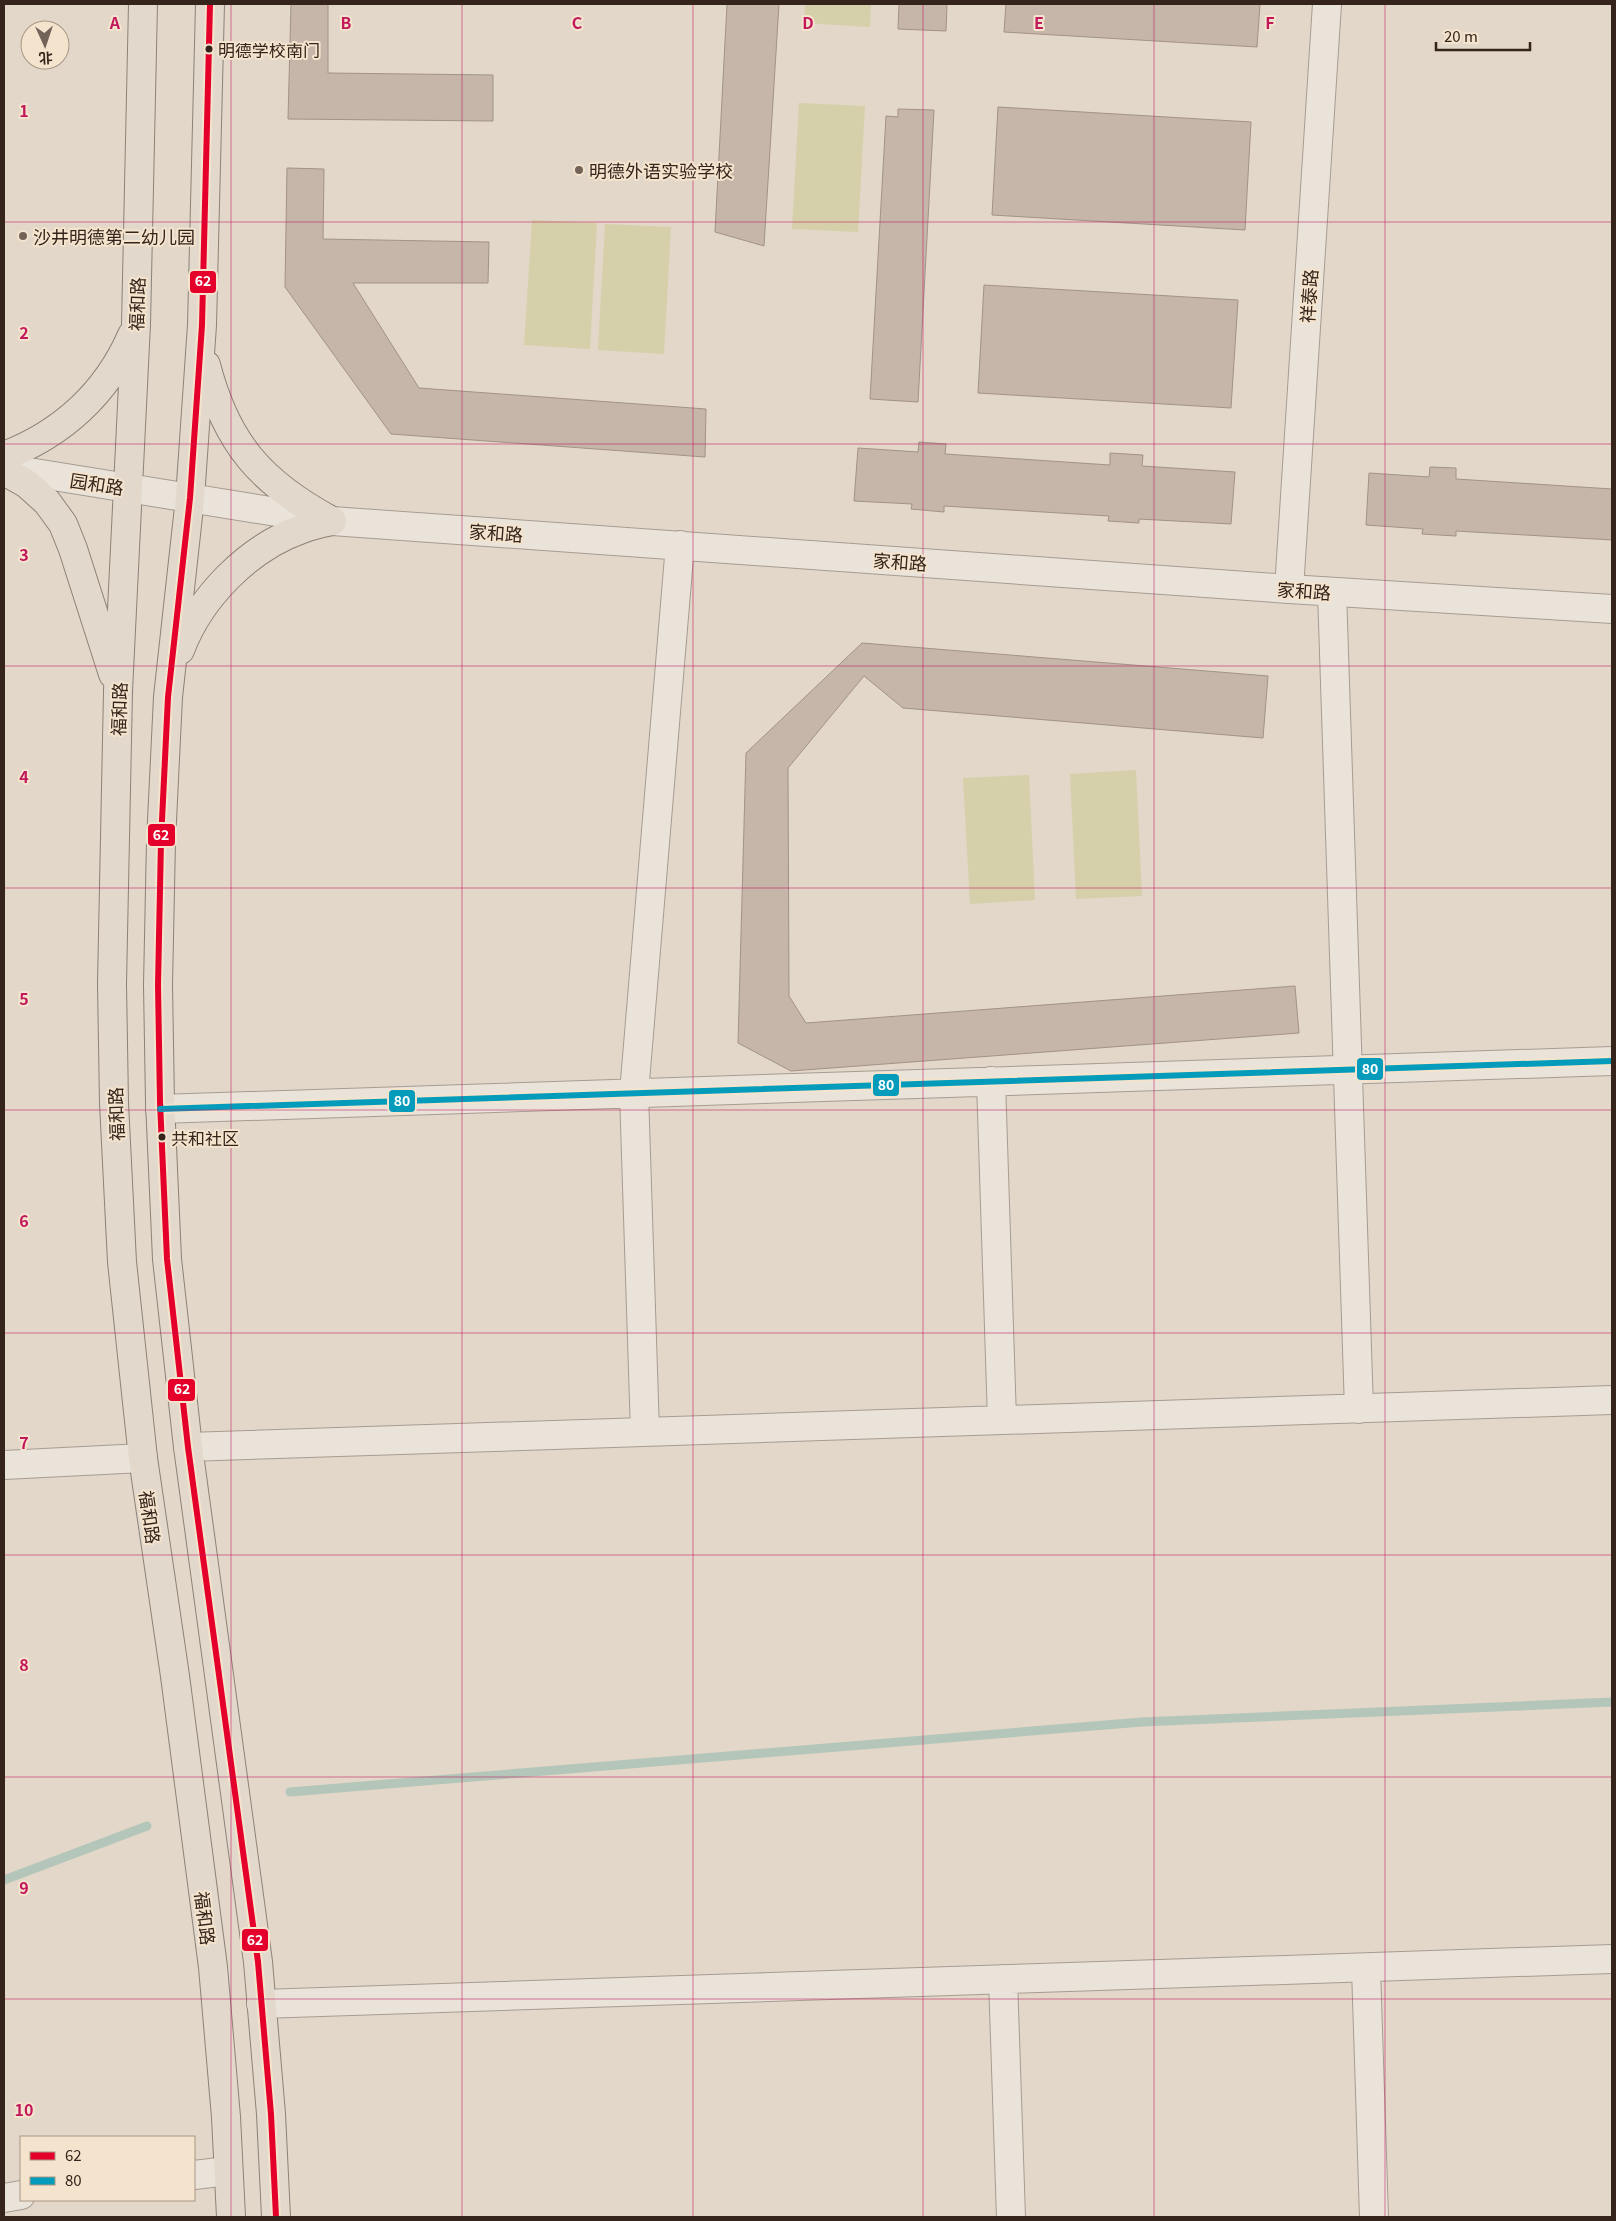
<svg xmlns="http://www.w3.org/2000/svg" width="1616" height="2221" viewBox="0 0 1616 2221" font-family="Georgia,'Noto Sans SC',serif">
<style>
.green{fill:#d5d0aa}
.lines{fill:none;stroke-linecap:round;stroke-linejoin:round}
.stream{stroke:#b4c6b9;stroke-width:9}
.building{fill:#c6b5a9;stroke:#a29288}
.minor-casing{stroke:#a79c92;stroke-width:30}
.major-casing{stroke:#8c8279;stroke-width:30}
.minor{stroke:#eae3da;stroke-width:28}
.major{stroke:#e2d8cb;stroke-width:28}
.bus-1-casing{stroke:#f5e4cd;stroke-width:10}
.bus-2-casing{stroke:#f5e4cd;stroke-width:10}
.bus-1{stroke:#e4002b;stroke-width:6}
.bus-2{stroke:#059cbc;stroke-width:6}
.grid{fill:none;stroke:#c2185b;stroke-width:1;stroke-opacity:0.55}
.bus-dot{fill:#34241b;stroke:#f5e4cd;stroke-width:2}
.poi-dot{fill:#716358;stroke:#f5e4cd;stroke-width:2}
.labels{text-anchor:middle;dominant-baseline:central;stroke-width:4;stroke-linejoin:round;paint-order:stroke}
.bus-label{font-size:17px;fill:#34241b;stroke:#f5e4cd;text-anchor:start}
.poi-label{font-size:18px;fill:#34241b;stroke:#f5e4cd;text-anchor:start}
.street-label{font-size:18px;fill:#34241b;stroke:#f5e4cd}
.grid-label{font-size:16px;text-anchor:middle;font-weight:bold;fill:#c2185b;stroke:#f5e4cd;stroke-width:4;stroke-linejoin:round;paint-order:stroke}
.line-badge{stroke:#f5e4cd;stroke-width:2}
.badge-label{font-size:14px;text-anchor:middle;font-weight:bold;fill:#fff}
</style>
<rect width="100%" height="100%" fill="#e2d7c8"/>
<path class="green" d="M805 4H871L870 27 804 23Z
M799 103 865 106 858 232 792 229Z
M532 220 597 223 590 349 524 345Z
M605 224 671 227 664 354 598 350Z
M1136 770 1142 896 1076 899 1070 774Z
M1029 775 1035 900 970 904 963 778Z"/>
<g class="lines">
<path class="stream" d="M290 1792 1142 1722 1612 1702
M4 1880 147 1826"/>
</g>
<path class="building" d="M291 4H328V73L493 75V121L288 119Z
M727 4H779L764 246 715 232Z
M899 4H947L946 31 898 29Z
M1006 4H1260L1257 47 1004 32Z
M998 107 1251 122 1245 230 992 215Z
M898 109 934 110 918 402 870 399 886 116 898 117Z
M287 168 324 169 323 239 489 242 488 283H353L419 388 706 409 705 457 391 434 285 287Z
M984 285 1238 300 1231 408 978 393Z
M919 442 946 444 945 454 1110 465V453L1143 455 1142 466 1235 472 1231 524 1139 519V523L1108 521 1109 516 944 506V512L911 509 912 504 854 501 858 448 918 452Z
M1430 467 1456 468V479L1612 489V540L1456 531V536L1422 534 1423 529 1366 525 1369 473 1429 477Z
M862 643 1268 676 1263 738 903 708 864 676 788 768 789 996 806 1023 1295 986 1299 1033 791 1071 738 1043 746 753Z"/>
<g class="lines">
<defs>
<path id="minor" d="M4 468 332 521 1289 589 1612 609
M1289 589 1327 4
M1332 592 1359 1409
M991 1081 1002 1420
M160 1109 1612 1061
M645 1432 634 1093 680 545
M188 1447 1612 1400
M4 1465 143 1458
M1366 1968 1374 2217
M1003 1979 1011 2217
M261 2004 1612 1959
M194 2175 228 2171
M4 2198 21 2195"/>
<path id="major" d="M143 4 136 324 118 691 112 984 114 1103 122 1262 143 1458 175 1676 213 1967 226 2117 231 2217
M210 4 202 325 190 498 168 697 161 841 158 985 160 1102 167 1259 188 1447 258 1962 271 2114 276 2217
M206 365C226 443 261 483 332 521
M4 456C62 434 107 393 132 335
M4 471 27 484 47 502 63 524 73 549 113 674
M180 650C200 597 248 548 302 529 312 525 322 523 332 521"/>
</defs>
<use href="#minor" class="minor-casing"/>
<use href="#major" class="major-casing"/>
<use href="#minor" class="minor"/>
<use href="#major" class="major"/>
<defs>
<path id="bus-1" d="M210 4 202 325 190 498 168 697 161 841 158 985 160 1102 167 1259 188 1447 258 1962 271 2114 276 2217"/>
<path id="bus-2" d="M160 1109 1612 1061"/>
</defs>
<use href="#bus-1" class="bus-1-casing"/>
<use href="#bus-2" class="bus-2-casing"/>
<use href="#bus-1" class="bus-1"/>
<use href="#bus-2" class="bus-2"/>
</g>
<path class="grid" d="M231 4V2217M462 4V2217M693 4V2217M923 4V2217M1154 4V2217M1385 4V2217M4 222H1612M4 444H1612M4 666H1612M4 888H1612M4 1110H1612M4 1333H1612M4 1555H1612M4 1777H1612M4 1999H1612"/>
<g class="bus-dot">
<circle cx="209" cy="49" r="4.5"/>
<circle cx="162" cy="1137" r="4.5"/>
</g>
<g class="poi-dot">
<circle cx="579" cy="170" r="5"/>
<circle cx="23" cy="236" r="5"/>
</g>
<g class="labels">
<g class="bus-label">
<text x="218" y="49">明德学校南门</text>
<text x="171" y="1137">共和社区</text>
</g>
<g class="poi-label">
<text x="589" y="170">明德外语实验学校</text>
<text x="33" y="236">沙井明德第二幼儿园</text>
</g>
<g class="street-label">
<text transform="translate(1308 296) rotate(-86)">祥泰路</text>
<text transform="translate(136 304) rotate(-88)">福和路</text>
<text transform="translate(97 483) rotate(9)">园和路</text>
<text transform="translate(496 532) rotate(4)">家和路</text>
<text transform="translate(900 561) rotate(4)">家和路</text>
<text transform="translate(1304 590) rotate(4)">家和路</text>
<text transform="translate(118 709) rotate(-88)">福和路</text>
<text transform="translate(115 1114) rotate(-92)">福和路</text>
<text transform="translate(151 1517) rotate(82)">福和路</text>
<text transform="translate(206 1918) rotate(83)">福和路</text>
</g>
</g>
<g class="grid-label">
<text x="115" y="29">A</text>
<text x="346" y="29">B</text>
<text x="577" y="29">C</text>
<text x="808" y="29">D</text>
<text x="1039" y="29">E</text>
<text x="1270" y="29">F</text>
<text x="24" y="117">1</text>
<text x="24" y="339">2</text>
<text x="24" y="561">3</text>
<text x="24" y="783">4</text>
<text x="24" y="1005">5</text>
<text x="24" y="1227">6</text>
<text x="24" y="1449">7</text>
<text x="24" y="1671">8</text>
<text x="24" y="1894">9</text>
<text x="24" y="2116">10</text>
</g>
<g class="line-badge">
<rect x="189" y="270" width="28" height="24" rx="5" fill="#e4002b"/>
<rect x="147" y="823" width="29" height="24" rx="5" fill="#e4002b"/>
<rect x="1356" y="1057" width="28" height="24" rx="5" fill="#059cbc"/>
<rect x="872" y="1073" width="28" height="24" rx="5" fill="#059cbc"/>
<rect x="388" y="1089" width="28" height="24" rx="5" fill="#059cbc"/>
<rect x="167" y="1378" width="29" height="24" rx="5" fill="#e4002b"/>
<rect x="241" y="1928" width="28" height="24" rx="5" fill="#e4002b"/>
</g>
<g class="badge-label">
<text x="203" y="286">62</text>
<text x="161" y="840">62</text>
<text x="1370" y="1074">80</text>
<text x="886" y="1090">80</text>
<text x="402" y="1106">80</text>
<text x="182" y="1394">62</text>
<text x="255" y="1945">62</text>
</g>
<rect width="1616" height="2221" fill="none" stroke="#34241b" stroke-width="10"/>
<rect x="20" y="2136" width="175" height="65" fill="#f5e4cd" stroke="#a89786"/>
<rect x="30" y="2152" width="25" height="8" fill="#e4002b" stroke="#a89786"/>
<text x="65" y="2161" font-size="15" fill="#34241b">62</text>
<rect x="30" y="2177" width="25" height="8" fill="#059cbc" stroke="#a89786"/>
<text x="65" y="2186" font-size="15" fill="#34241b">80</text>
<g transform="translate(45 45) rotate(177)"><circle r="24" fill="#f5e4cd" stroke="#a89786"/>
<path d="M0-4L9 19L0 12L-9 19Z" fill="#716358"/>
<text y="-8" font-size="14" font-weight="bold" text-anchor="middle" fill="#34241b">北</text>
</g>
<path d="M1436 42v8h94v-8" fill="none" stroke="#34241b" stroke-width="2.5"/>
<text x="1444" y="42" font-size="15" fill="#34241b" stroke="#f5e4cd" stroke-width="4" paint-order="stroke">20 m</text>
</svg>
